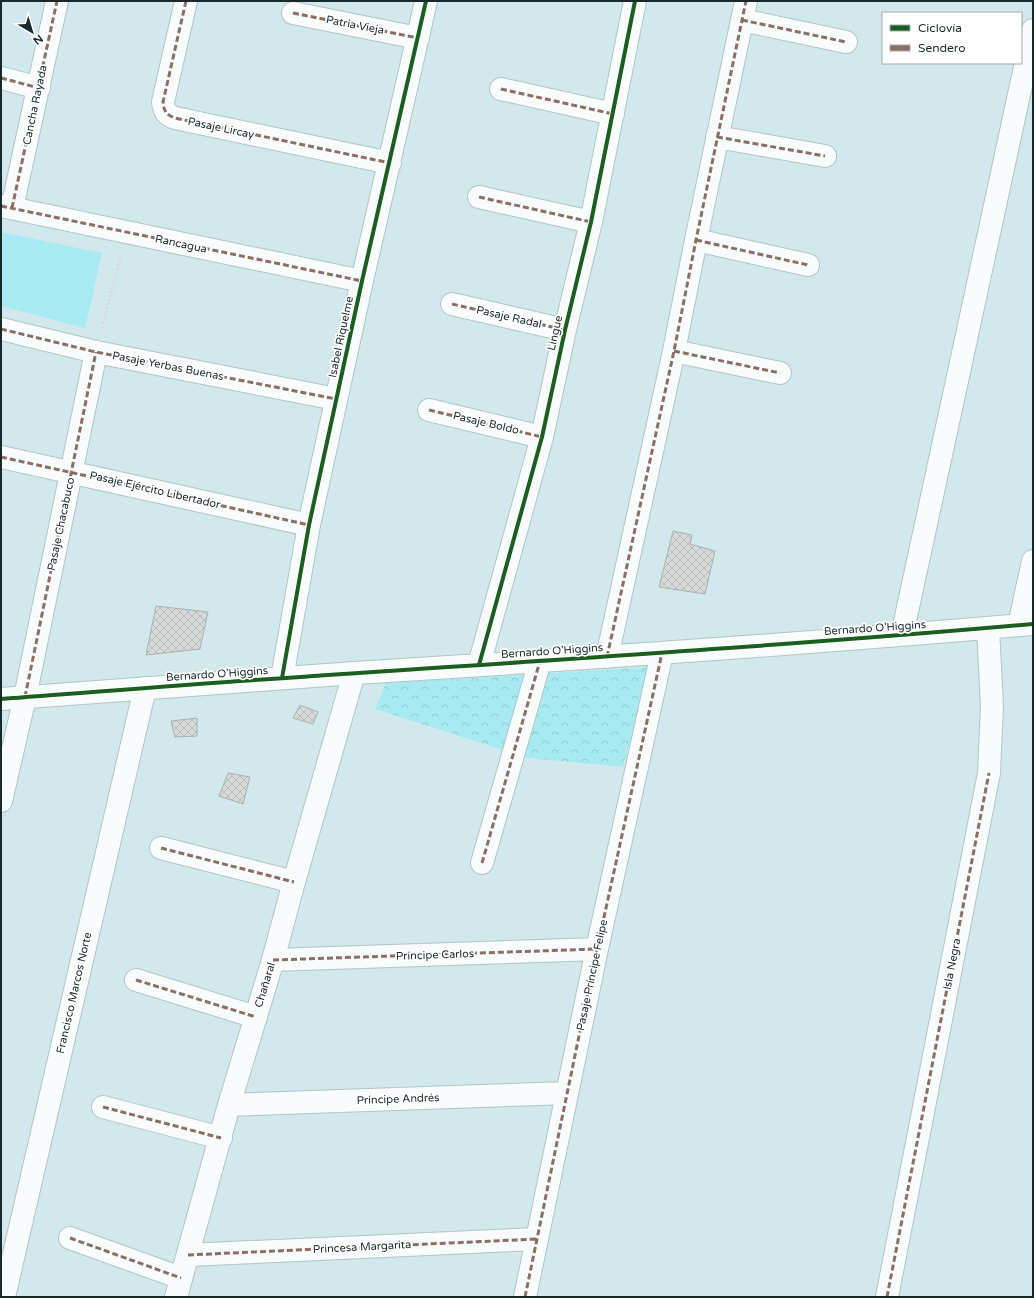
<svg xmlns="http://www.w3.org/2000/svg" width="1034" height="1298" viewBox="0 0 1034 1298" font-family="'Varela Round',sans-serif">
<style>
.park{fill:url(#park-crowns)}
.garden{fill:#a8eaf1}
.building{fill:url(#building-cross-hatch);stroke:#acafaf}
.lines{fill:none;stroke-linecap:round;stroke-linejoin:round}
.street-casing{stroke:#b1c4c6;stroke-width:24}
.secondary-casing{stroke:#b1c4c6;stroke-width:24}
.path{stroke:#d3dadb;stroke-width:2.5;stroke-dasharray:2 2;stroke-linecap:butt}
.street{stroke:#f8fcfc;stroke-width:22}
.secondary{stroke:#f8fcfc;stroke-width:22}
.quiet{stroke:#8d6e63;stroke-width:3;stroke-dasharray:6 3;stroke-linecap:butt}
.cycleway-casing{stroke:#fff;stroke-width:6}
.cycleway{stroke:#1b5e20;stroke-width:4}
.labels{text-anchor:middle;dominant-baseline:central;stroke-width:3.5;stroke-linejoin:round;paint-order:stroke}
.street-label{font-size:11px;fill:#17292a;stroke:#fff}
</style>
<defs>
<pattern id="park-crowns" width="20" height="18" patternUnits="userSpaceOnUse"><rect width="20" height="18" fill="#a8eaf1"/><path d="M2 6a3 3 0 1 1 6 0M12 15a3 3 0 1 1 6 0" fill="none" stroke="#90c9cf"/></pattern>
<pattern id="building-cross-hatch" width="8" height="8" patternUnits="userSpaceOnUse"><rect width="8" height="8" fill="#d6dad9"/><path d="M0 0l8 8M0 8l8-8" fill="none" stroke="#b7bbba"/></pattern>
</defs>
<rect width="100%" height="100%" fill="#d1e9ec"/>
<path class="park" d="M651 667 623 767 528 758 375 709 386 683Z"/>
<path class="garden" d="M1 232 102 253 85 328 1 306Z"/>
<path class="building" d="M673 531 692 535 690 544 715 551 705 594 659 587Z
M156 606 208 612 200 649 146 655Z
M300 705 318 712 313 724 293 718Z
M197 718V736L175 737 171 721Z
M228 773 250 777 243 804 219 796Z"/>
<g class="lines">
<defs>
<path id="street" d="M186 1 163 102C164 112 167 115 175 118L390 163
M293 13 418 38
M742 20 846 42
M1 78 39 88
M501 89 613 114
M717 137 825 156
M479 197 591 222
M1 206 362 281
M12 208 57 1
M696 240 808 265
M452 304 565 330
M1 329 96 352 336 399
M674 351 780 373
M429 410 542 437
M1 457 309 525
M1019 625 1033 561
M902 635 1033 30
M607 657 674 351 696 240 746 1
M479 665 542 437 565 330 591 222 635 1
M354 673C581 659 807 644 1033 624
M282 678 309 525 362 281 426 1
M1 801 25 697 96 352
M161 848 294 882
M482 863 540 661
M273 960 597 949
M136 980 256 1017
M229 1105 567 1093
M103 1107 221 1138
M70 1238 181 1278
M188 1255 537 1239
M4 1297 145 688
M525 1297 597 949 662 653
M887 1297 989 773 992 706 988 628"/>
<path id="secondary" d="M1 699 354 673 294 882 273 960 229 1105 176 1297"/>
</defs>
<use href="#street" class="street-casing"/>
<use href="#secondary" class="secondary-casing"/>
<path class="path" d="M102 328 121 255"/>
<use href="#street" class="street"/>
<use href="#secondary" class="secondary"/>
<path class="quiet" d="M186 1 163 102C164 112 167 115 175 118L390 163
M293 13 418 38
M742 20 846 42
M1 78 39 88
M501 89 613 114
M717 137 825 156
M479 197 591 222
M1 206 362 281
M12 208 57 1
M696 240 808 265
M452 304 565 330
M1 329 96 352 336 399
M674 351 780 373
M429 410 542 437
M1 457 309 525
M607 657 674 351 696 240 746 1
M25 697 96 352
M161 848 294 882
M482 863 540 661
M273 960 597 949
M136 980 256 1017
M103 1107 221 1138
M70 1238 181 1278
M188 1255 537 1239
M525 1297 597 949 662 653
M887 1297 989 773"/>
<defs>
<path id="cycleway" d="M479 665 542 437 565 330 591 222 635 1
M282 678 309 525 362 281 426 1
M1 699C96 692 191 684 286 678 535 661 784 646 1033 624"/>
</defs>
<use href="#cycleway" class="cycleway-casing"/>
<use href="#cycleway" class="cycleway"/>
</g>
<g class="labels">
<g class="street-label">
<text transform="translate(355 25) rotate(11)">Patria Vieja</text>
<text transform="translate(35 105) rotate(-78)">Cancha Rayada</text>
<text transform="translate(221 128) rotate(12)">Pasaje Lircay</text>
<text transform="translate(181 244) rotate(12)">Rancagua</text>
<text transform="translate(509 317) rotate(13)">Pasaje Radal</text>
<text transform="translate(555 333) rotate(-77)">Lingue</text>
<text transform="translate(341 337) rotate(-78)">Isabel Riquelme</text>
<text transform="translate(168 366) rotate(11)">Pasaje Yerbas Buenas</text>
<text transform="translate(486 423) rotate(13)">Pasaje Boldo</text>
<text transform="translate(155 490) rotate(13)">Pasaje Ejército Libertador</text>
<text transform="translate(61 524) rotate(-78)">Pasaje Chacabuco</text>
<text transform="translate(875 628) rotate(-4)">Bernardo O'Higgins</text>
<text transform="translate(552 651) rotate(-4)">Bernardo O'Higgins</text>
<text transform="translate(217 674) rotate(-4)">Bernardo O'Higgins</text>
<text transform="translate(435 955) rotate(-2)">Príncipe Carlos</text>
<text transform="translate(952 964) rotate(-79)">Isla Negra</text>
<text transform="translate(592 975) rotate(-78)">Pasaje Príncipe Felipe</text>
<text transform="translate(265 985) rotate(-73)">Chañaral</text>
<text transform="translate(74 993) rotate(-77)">Francisco Marcos Norte</text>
<text transform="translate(398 1099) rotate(-2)">Príncipe Andrés</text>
<text transform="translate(362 1247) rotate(-3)">Princesa Margarita</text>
</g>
</g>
<rect width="1034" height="1298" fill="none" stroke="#17292a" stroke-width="4"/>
<rect x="882" y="12" width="140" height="52" fill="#ffffff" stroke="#a2a9aa"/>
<rect x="890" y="25" width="20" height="6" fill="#1b5e20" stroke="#a2a9aa"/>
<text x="918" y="32" font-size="12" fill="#17292a">Ciclovía</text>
<rect x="890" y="45" width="20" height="6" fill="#8d6e63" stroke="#a2a9aa"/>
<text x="918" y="52" font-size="12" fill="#17292a">Sendero</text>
<g transform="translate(32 32) rotate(142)" stroke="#ffffff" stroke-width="3" paint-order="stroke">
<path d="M0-3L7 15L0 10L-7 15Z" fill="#17292a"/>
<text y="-6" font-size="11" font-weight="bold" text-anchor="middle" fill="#17292a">N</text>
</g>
</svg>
